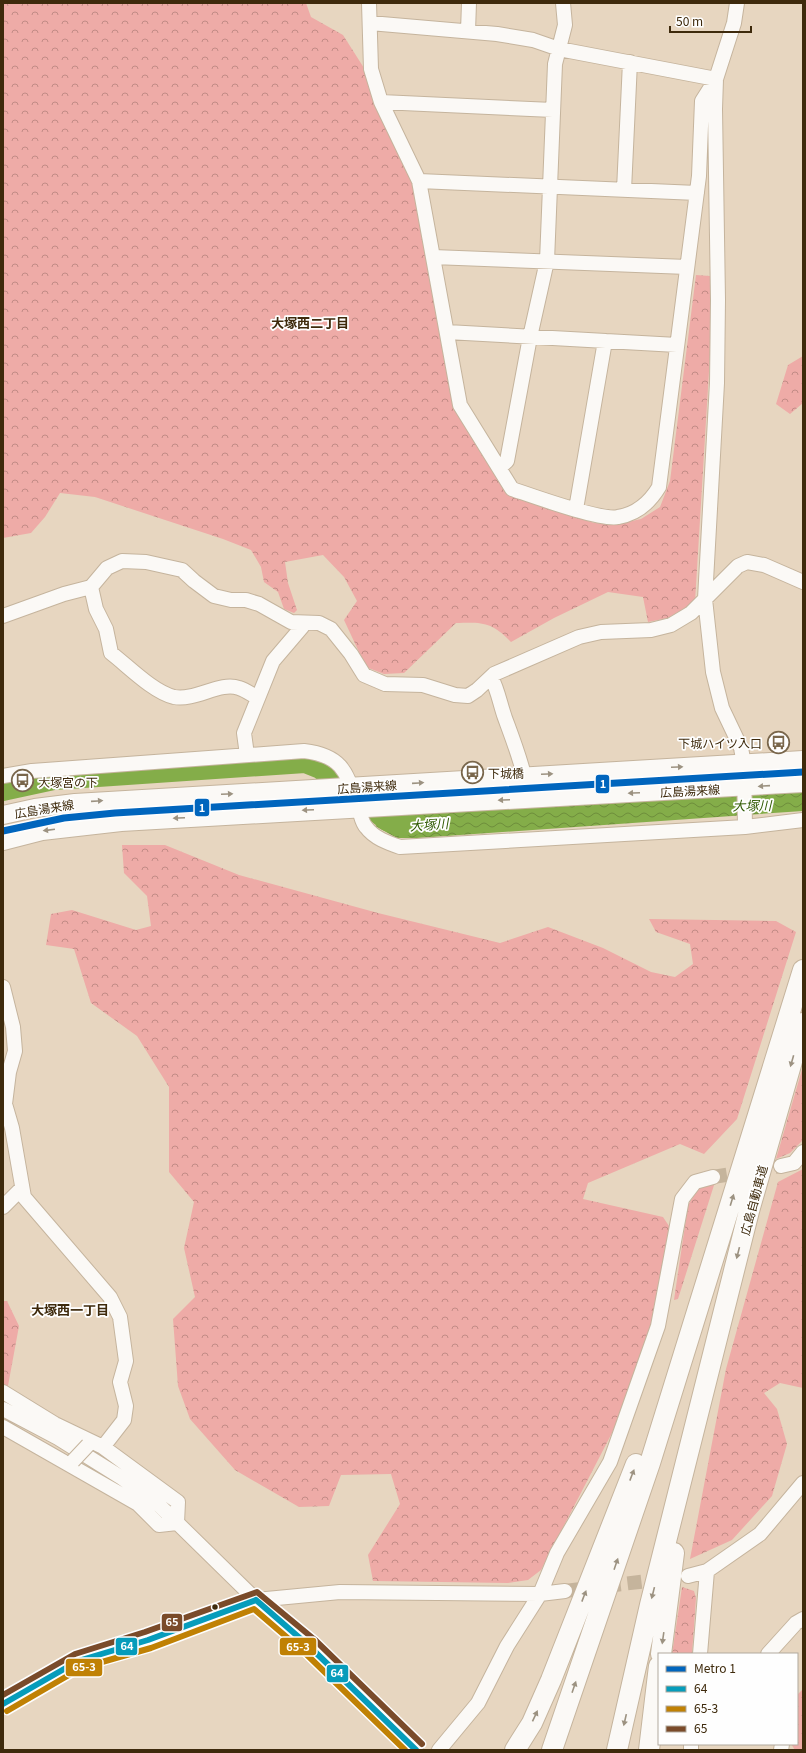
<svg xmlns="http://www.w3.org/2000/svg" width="806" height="1753" viewBox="0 0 806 1753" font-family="Georgia,'Noto Sans JP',serif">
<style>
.forest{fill:url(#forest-crowns)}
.water{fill:url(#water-waves)}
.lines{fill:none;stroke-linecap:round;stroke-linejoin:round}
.river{stroke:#84ad49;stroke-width:20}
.minor-tunnel{stroke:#c5b49c;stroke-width:14;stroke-dasharray:14 7;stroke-linecap:butt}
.minor-casing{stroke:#c5b49d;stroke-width:16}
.major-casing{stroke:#c5b49d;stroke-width:20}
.highway-casing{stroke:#c5b49d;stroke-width:22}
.minor{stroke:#fbf9f6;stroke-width:14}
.major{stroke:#fbf9f6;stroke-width:18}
.highway{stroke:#fbf9f6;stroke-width:20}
.minor-bridge-casing{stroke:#c5b49d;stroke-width:16;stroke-linecap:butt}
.minor-bridge{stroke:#fbf9f6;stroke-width:14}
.bus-1-casing{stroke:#fefefe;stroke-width:9}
.bus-2-casing{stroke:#fefefe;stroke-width:9}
.bus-3-casing{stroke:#fefefe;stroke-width:9}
.bus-1{stroke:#069cbb;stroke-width:6}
.bus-2{stroke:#c08104;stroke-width:6}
.bus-3{stroke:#7a4b2a;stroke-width:6}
.metro-1-casing{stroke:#fefefe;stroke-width:10}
.metro-1{stroke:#0065bd;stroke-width:7}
.oneway{fill:#9c9281}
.bus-dot{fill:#3e2a0c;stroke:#fefefe;stroke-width:1.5}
.labels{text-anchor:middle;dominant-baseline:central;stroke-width:3.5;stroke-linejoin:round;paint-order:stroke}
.poi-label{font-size:12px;fill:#3e2a0c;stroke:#fefefe;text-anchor:start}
.street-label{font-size:12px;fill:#3e2a0c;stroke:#fefefe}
.neighbourhood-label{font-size:13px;font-weight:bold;fill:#3e2a0c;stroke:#fefefe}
.water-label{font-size:13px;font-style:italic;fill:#2f5900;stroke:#fefefe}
.line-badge{stroke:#fefefe;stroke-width:1.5}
.badge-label{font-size:11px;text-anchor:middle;font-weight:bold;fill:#fff}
</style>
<defs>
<pattern id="forest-crowns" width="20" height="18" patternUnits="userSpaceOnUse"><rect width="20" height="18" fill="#eeaba7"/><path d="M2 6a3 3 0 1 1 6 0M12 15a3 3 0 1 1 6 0" fill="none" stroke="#c28b86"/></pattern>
<pattern id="water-waves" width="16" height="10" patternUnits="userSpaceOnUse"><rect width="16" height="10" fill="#84ad49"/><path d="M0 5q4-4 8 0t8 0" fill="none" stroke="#6d8d3b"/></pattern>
</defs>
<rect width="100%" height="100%" fill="#e7d6c0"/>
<path class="forest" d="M3 3H306L311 17 343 35 364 68 375 103 414 182 455 405 510 493 594 523 618 524 641 519 660 507 670 481 696 275 710 276V355L695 602 668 618 648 622 643 597 608 592 554 618 511 642C492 622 483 622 456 623L404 673 384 674 366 667 344 620 357 601 344 577 323 555 285 562 288 583 297 610 294 613 284 609 278 592 264 582 261 567 251 550 223 539 95 497 60 493 45 517 31 533 3 538Z
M803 356V403L790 414 776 404 788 365Z
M122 845H165L239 875 378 913 500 943 548 927 603 948 651 972 675 977 693 964 690 944 656 932 649 919 776 921 796 932 737 1119 704 1154 680 1144 588 1183 583 1199 663 1217 671 1229 654 1322 613 1431 541 1570 528 1580 508 1583 373 1581 368 1555 400 1504 391 1474 341 1475 329 1506 299 1507 235 1470 190 1419 178 1386 173 1319 195 1297 184 1248 194 1202 169 1172V1087L137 1036 91 1003 74 949 46 945 51 914 72 910 136 930 151 926 147 896 124 873Z
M803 1066V1140L790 1153 776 1159Z
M803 1169V1388L780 1383 764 1393 777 1409 787 1444 772 1496 732 1540 690 1559 726 1369 778 1182Z
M715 1182 678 1299 674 1300 688 1205 699 1188Z
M3 1301H7L19 1326 3 1413Z
M682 1587 694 1591 696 1598 692 1654H672Z
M803 1689V1750H795L791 1744H797V1695Z"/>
<path class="water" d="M803 792V811L417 838H397L375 826 403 813Z"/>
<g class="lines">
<path class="river" d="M3 791 54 780 305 763 320 769 387 821 401 826 414 825"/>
<path class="minor-tunnel" d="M713 1177 781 1166
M565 1591 664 1579"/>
<defs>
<path id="minor" d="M369 3 371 69 381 102 419 181 460 405 512 489C533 496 601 521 618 517 636 514 650 502 659 487L699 176 702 101 716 79 734 23 737 3
M370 23 497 34 533 40 559 49 716 79 715 109 718 300 717 383 705 599 713 672 722 708 741 748 744 764 745 827
M468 31 469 3
M381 102 553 110
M419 181 697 193
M624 190 630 62
M433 257 687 267
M447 332 677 345
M499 468 507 461 530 337 547 261 555 64 565 25 563 3
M576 509 605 341
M91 587 96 609 106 629 111 653C128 666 153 692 174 697 196 701 220 681 239 688 246 690 252 695 258 698
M3 616 64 594 91 587 107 568 122 561 146 562 182 570 194 581 214 596 231 600H246L259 604 291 622 319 623 331 629 351 654 364 675 385 684 423 685 455 695 468 696 477 690 494 674 579 637 601 632 651 630 671 625 691 613 738 566 747 562 764 565 803 582
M491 677C498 690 500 704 505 718 512 737 519 755 524 775
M247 755 244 733 273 661 302 627 303 623
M3 776 32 771 304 751C346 756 347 776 359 810 361 815 362 823 366 827 374 838 388 843 400 847L745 827 803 820
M3 987 13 1027 15 1051 9 1072 5 1104 12 1128 24 1197 110 1297 120 1317 126 1361 120 1382 126 1406 124 1420 103 1447
M781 1166 794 1163 803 1152
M3 1207 22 1188
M3 1392 55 1424 103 1447 178 1502 177 1523 159 1525 138 1504 3 1427
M3 1409 58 1438 122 1478 159 1505 256 1600 309 1646 416 1750
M688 1576 707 1571 760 1534 803 1483
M700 1654 707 1571
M768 1654 796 1623 803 1619
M3 1704 78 1661 148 1640 256 1600 340 1592 540 1594 565 1591
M439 1750 478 1703 507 1646 540 1594 557 1553 610 1462 658 1326 682 1199 695 1182 713 1177
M691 1750V1744
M781 1750 782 1744"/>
<path id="major" d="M3 815 35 808 75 803 803 760
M3 841 42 831 121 822 803 783"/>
<path id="highway" d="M661 1654 674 1553
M515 1750 532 1723 551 1680 636 1464
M552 1750 650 1463 803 970
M617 1750 650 1605 749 1211 803 1023
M649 1750 659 1666"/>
</defs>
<use href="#minor" class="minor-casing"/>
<use href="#major" class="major-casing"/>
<use href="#highway" class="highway-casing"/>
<use href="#minor" class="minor"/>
<use href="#major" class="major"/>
<use href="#highway" class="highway"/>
<defs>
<path id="minor-bridge" d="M73 1461 88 1445"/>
</defs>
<use href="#minor-bridge" class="minor-bridge-casing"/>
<use href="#minor-bridge" class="minor-bridge"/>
<defs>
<path id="bus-1" d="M256 1600 309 1646 416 1750
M3 1704 78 1661 148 1640 256 1600"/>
<path id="bus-2" d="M7 1711 81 1668 151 1648 254 1609 304 1652 405 1750"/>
<path id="bus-3" d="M3 1695 75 1654 145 1632 257 1592 315 1640 422 1744"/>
</defs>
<use href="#bus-1" class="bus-1-casing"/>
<use href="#bus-2" class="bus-2-casing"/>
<use href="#bus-3" class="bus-3-casing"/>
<use href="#bus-1" class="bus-1"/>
<use href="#bus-2" class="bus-2"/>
<use href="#bus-3" class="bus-3"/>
<defs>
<path id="metro-1" d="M3 831 64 818 115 813 803 772"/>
</defs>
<use href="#metro-1" class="metro-1-casing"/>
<use href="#metro-1" class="metro-1"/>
</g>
<defs><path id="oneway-solid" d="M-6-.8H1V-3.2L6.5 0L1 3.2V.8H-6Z"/></defs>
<g class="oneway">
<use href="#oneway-solid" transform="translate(677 767) rotate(-3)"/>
<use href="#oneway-solid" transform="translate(547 774) rotate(-3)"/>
<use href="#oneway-solid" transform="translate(418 783) rotate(-4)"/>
<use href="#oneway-solid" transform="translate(764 786) rotate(176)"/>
<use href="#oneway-solid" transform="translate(634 793) rotate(177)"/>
<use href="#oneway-solid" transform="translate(227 794) rotate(-3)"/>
<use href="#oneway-solid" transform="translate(504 800) rotate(177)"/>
<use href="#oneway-solid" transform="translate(97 801) rotate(-4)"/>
<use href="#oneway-solid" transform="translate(308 810) rotate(177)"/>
<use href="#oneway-solid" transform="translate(179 818) rotate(177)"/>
<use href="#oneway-solid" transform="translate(49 830) rotate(173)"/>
<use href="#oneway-solid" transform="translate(792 1061) rotate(106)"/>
<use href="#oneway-solid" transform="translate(732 1200) rotate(-73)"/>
<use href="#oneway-solid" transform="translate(738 1253) rotate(104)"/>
<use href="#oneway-solid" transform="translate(632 1475) rotate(-69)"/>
<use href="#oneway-solid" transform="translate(616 1564) rotate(-71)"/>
<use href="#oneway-solid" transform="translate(653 1593) rotate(104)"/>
<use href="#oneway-solid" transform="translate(584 1596) rotate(-69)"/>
<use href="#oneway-solid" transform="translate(663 1638) rotate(98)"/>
<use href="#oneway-solid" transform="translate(574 1687) rotate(-71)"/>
<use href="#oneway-solid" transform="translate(535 1716) rotate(-65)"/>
<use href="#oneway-solid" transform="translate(625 1720) rotate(103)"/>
</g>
<defs>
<symbol id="bus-ring" viewBox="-11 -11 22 22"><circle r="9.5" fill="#fefefe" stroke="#79664b" stroke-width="1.5"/><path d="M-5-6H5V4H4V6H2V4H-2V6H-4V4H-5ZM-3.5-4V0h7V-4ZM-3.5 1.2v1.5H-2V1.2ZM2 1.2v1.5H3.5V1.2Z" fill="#79664b"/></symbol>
</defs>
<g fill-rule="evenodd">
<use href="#bus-ring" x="766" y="730" width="25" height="25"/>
<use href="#bus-ring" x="460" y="760" width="25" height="25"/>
<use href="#bus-ring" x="10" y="768" width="25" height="25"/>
</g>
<circle class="bus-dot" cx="215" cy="1607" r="3.5"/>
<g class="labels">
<g class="poi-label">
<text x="762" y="742" text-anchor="end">下城ハイツ入口</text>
<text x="488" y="772">下城橋</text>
<text x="38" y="781">大塚宮の下</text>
</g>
<g class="street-label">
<text transform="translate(367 786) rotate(-4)">広島湯来線</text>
<text transform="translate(690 790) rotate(-3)">広島湯来線</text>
<text transform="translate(44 808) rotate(-9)">広島湯来線</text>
<text transform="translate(753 1200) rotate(-75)">広島自動車道</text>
</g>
<g class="neighbourhood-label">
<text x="310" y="322">大塚西二丁目</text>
<text x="70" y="1309">大塚西一丁目</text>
</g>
<g class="water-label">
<text transform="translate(752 805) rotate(-1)">大塚川</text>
<text transform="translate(429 824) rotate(-4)">大塚川</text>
</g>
</g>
<g class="line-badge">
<rect x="595" y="774" width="15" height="20" rx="4" fill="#0065bd"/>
<rect x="194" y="798" width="16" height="19" rx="4" fill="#0065bd"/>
<rect x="161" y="1613" width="22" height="19" rx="4" fill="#7a4b2a"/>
<rect x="115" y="1637" width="23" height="19" rx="4" fill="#069cbb"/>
<rect x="279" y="1637" width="38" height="19" rx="4" fill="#c08104"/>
<rect x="65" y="1658" width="38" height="19" rx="4" fill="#c08104"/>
<rect x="326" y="1664" width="23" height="19" rx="4" fill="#069cbb"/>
</g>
<g class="badge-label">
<text x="603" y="788">1</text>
<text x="202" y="812">1</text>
<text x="172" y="1626">65</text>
<text x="127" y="1650">64</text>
<text x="298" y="1651">65-3</text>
<text x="84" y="1671">65-3</text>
<text x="337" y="1677">64</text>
</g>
<rect width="806" height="1753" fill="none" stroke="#3e2a0c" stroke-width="8"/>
<rect x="658" y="1653" width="140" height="92" fill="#fefefe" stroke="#b1a99d"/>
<rect x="666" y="1666" width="20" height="6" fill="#0065bd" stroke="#b1a99d"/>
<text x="694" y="1673" font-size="12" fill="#3e2a0c">Metro 1</text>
<rect x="666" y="1686" width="20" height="6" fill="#069cbb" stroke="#b1a99d"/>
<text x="694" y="1693" font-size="12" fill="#3e2a0c">64</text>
<rect x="666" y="1706" width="20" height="6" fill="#c08104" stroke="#b1a99d"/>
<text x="694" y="1713" font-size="12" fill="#3e2a0c">65-3</text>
<rect x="666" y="1726" width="20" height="6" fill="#7a4b2a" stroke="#b1a99d"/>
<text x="694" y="1733" font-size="12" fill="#3e2a0c">65</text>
<path d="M670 26v6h81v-6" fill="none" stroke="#3e2a0c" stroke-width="2"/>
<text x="676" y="26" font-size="12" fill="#3e2a0c" stroke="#fefefe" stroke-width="3" paint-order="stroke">50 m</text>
</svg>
